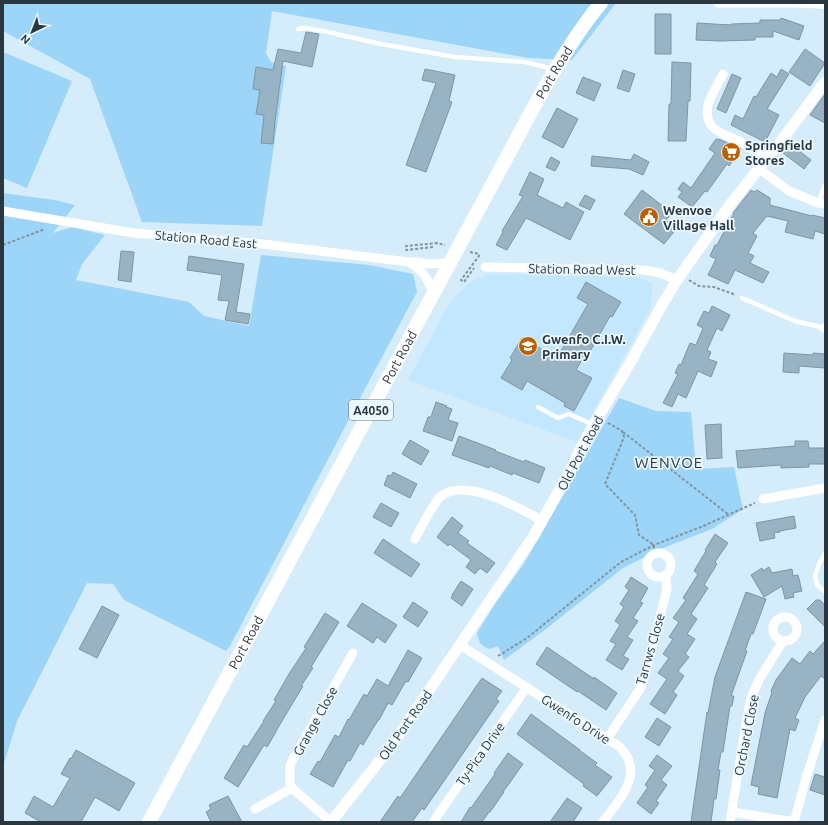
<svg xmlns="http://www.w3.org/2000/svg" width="828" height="825" viewBox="0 0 828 825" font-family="Ubuntu,sans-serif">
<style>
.built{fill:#c2e7fe}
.green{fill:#9cd5f7}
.building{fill:#97b3c4;stroke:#7b96a7}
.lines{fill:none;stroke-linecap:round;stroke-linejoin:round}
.path{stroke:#82949f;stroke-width:2;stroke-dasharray:3 2;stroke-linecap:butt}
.service{stroke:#fff;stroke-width:4.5}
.minor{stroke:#fff;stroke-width:9}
.tertiary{stroke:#fff;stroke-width:11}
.primary{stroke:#fff;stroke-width:14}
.labels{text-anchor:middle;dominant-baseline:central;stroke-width:3.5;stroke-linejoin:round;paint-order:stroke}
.shield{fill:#ecf8ff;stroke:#657178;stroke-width:1}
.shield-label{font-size:12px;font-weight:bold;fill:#2b373e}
.street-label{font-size:13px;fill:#2b373e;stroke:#ecf8ff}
.poi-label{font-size:13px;font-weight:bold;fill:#2b373e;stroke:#ecf8ff;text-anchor:start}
.quarter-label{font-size:15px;letter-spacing:1px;fill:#2b373e;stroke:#ecf8ff}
</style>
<rect width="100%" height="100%" fill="#d5ecfb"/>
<path class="built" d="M491 274 636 277 652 283 651 307 577 442 408 380 444 313 454 298 470 283 479 278Z"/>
<path class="green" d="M3 3H616L572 60 528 58 272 11 266 53 271 62 286 66 262 226 142 222 90 79 3 31Z
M3 52 72 81 27 188 3 178Z
M3 193 54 200 75 205 53 233 72 227 105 235 82 264 76 280 189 302 204 316 249 326 261 255 369 265 413 274 417 292 367 385 230 646 226 651 124 600 113 584 87 583 17 721 3 767Z
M619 398 656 411 691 412 696 469 734 467 743 509 712 529 663 548 623 568 546 629 504 660 498 646 489 649C480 645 479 642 477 633L495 604 525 562Z"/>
<path class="building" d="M655 14H671V54H655Z
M781 18 804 26 799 40 773 31V37H755V40L720 41 696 40 697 23 731 25V24L760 23V20H780Z
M306 32 319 34 312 67 283 61 275 121 273 144 261 143 264 115 256 114 260 90 253 89 256 67 273 70 278 49 301 53Z
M805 49 825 63 810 86 789 72Z
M672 62 691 63 690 101H688L686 141H668L669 104H671Z
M425 69 455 75 449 101 452 102 426 172 406 165 436 83 422 80Z
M781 69 789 74 767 109 779 115 765 142 731 125 735 115 743 119 754 96 756 97 771 73 777 77Z
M623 70 635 74 629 92 617 88Z
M732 74 741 78 726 113 717 109Z
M583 77 601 84 594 101 576 93Z
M825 94V123L810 115Z
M557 108 578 119 563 148 542 137Z
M716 139 721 140 741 149 729 166 727 164 707 192 705 191 692 207 678 197 682 192 678 189 683 182 691 188 715 153 709 149Z
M790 144 811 160 804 169 783 153Z
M634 154 649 162 643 175 629 169 591 166 592 156 631 160Z
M551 157 560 162 555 171 546 167Z
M530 172 544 179 537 195 563 208 566 202 584 212 570 240 526 218 507 250 496 245 503 232 502 231 523 196 519 195Z
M642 190 672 213 666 220 677 228 664 244 624 214Z
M751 190 754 192 757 190 770 198V205L812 216V215L825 218V234L815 231 813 239 785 232 788 221 767 216 753 233 757 236 748 253 754 256 750 263 769 272 763 283 735 270 728 284 708 275 716 259 710 256 715 245H717L734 213H733Z
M585 195 595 200 590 210 579 205Z
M121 251 134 252 131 282 118 280Z
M189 256 244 264 236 312 250 314 248 324 225 320 229 301 218 300 222 275 187 270Z
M586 282 621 302 612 317 610 316 588 355 586 353 576 370 592 378 574 411 564 406 565 403 527 381 522 390 501 378 512 360 510 358 522 338 557 358 588 304 577 298Z
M712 306 730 315 722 331 717 328 707 350 711 352 708 359 717 362 711 377 698 371 686 398 678 394 672 407 663 403 678 374 675 373 679 364 681 365 690 343 696 345 703 328 697 325 704 311 709 313Z
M784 353 813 355V353L825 354V368L799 366V373L783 372Z
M436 402 447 406 446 407 452 409 448 420 458 423 452 441 423 431 428 417H431Z
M721 424 722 458 707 459 705 425Z
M459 436 496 450 495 451 524 462 525 460 545 468 539 483 513 473 512 475 490 466 489 468 452 455Z
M410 440 429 451 421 465 402 454Z
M795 441H808L809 448H825V464H809V467L781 468V465L738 468 736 451 795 446Z
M393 472 417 484 410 498 384 485 388 475 391 476Z
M381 503 399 513 391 527 373 517Z
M794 516 796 528 780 531V532L774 533 775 538 760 541 756 523Z
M452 517 463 526 458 533 469 541 467 543 495 563 487 573 480 568 475 574 466 567 471 560 450 544 448 546 437 537Z
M715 534 728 543 715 562 717 564 704 585 708 588 691 614 697 619 687 634 695 639 685 654 689 657 678 671 684 676 673 692 677 695 665 714 650 704 667 679 658 673 669 658 663 654 673 639 669 637 679 622 673 618 686 600 683 598 698 574 694 571 706 551 705 550Z
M383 539 420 564 411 577 374 553Z
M769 567 772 573 792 569 793 576 798 575 802 591 793 593 794 597 785 599 782 586 764 597 751 575 762 568 763 571Z
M631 577 648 588 640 602 643 603 633 618 638 621 627 637 633 640 623 656 629 659 622 670 606 660 616 644 610 641 620 625 615 621 624 607 620 604 629 590 625 587Z
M461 581 473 589 462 606 451 598 453 595H452Z
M746 592 766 599 753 634H751L745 651H747L731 696H734L732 706H730L723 752H721L718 770H720L716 799H714L711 822H691L707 712 708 713 715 677Z
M816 600H820L825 605V627L807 609Z
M413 602 428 612 418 627 403 617Z
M362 603 397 625 385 643 377 637 373 643 347 626Z
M102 606 119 615 97 658 79 649Z
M325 613 339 622 311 667 313 668 301 686H303L276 731V732L267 747 264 745 238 787 224 778 244 745 247 747 264 721H263L276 701 274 700 289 674 306 648 304 647Z
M825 641V679L821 676 805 697 795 718 799 720 795 731 790 729 777 798 758 794 759 787 751 785 765 713 772 692 771 691 776 680 792 658 800 664 810 651 813 654Z
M547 647 594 679V677L617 693 606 710 578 691 577 692 536 664Z
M408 650 422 658 408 682 406 681 392 705 388 703 379 720H378L363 745 360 743 350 761 348 760 333 787 310 774 318 761 320 762 335 735 339 737 348 719 349 720 364 694 367 696 377 679 388 686Z
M482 678 502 691 496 699 499 701 424 810 422 808 412 822H380L398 796 400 798Z
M531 714 580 750H579L597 763 595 765 612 777 597 796 583 786 584 784 517 734Z
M657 718 671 727 659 746 645 737Z
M76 750 135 783 119 811 95 797 81 822H41L25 813 34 796 53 807 70 778 61 774 70 758 71 759Z
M508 753 523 764 503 792H504L490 812H489L482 822H461L470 807 471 808 495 774 494 773Z
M657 755 672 766 661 780 667 785 656 801 659 803 651 814 637 803 648 787 645 785 655 770 649 766Z
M815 774 825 777V795L810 790Z
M228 796 242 822H211L206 812 211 809 209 805Z
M567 798 582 808 573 822H550Z"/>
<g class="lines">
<path class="path" d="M3 245 45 229
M433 247 406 250V246L437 243 445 245
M470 252 479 254V256L461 280 464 282 474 268
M689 280 699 286 714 287 736 295
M608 423 622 431 624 437 605 484 635 515 639 535 654 545 653 555
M623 432 729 515
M498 656 527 638 621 562 654 545 701 527 755 503"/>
<path class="service" d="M298 29 306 28 328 32 381 44 455 57 525 62 553 69
M818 203 825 185
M742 298 795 321 824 328
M538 407 558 418 569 414 594 425
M825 554 820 562 815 575 817 585 825 592"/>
<path class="minor" d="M718 3H795L819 4 825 5
M723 74C719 82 710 97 708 105 703 133 725 133 743 143 751 148 758 154 766 159
M758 168 789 191 818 203 825 204
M3 211 134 233 263 244 409 262H417L428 264 449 263
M409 262C424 272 427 277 433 293
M485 267 644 270 660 273 677 280
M824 328H825
M763 499 825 488
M415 539C421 527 427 515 435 504 436 502 438 499 440 497 464 476 520 508 543 521
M647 565a12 12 0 1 1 24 0a12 12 0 1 1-24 0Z
M773 629a12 12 0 1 1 24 0a12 12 0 1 1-24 0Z
M460 645 620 747C622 750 624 752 626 755 641 779 616 804 603 822
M607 739 640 689 643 682 667 589 666 575
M255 809 292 788
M732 812 794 822
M331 822 292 788 290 783V766L293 759 353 653
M433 822 527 687
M730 822 748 712 752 695 760 678 783 641
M794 822 807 775 825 720"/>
<path class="tertiary" d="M331 822 392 745 533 537 570 471 582 446 598 417 630 363 662 305 677 280 732 202 785 136 825 82"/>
<path class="primary" id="s1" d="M149 822 537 101C556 67 576 33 601 3"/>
</g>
<defs>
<symbol id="supermarket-disc" viewBox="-11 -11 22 22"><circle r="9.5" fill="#bb6001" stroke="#ecf8ff"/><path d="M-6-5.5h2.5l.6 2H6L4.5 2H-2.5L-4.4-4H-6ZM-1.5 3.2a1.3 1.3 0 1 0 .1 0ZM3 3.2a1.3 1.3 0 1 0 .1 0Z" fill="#fff"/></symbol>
<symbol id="civic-disc" viewBox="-11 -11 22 22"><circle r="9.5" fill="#bb6001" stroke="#ecf8ff"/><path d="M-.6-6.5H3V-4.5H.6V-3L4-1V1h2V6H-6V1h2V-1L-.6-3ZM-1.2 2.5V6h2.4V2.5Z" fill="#fff"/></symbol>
<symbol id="school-disc" viewBox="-11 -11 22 22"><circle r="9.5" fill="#bb6001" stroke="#ecf8ff"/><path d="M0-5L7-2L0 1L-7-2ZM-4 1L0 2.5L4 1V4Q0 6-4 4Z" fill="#fff"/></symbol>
</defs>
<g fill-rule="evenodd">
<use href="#supermarket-disc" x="720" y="141" width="22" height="22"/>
<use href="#civic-disc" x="638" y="206" width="22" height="22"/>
<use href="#school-disc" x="517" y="335" width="22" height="22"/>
</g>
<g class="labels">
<rect class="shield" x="349" y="400" width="44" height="20" rx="3"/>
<g class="shield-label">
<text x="371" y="410">A4050</text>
</g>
<g class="street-label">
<text stroke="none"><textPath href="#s1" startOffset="852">Port Road</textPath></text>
<text transform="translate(206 239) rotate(5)">Station Road East</text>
<text transform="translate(582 269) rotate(1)">Station Road West</text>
<text stroke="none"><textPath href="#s1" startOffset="528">Port Road</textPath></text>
<text transform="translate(580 453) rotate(-62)">Old Port Road</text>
<text stroke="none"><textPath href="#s1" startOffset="204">Port Road</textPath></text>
<text transform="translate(650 649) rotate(-74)">Tarrws Close</text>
<text transform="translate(576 719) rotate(33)">Gwenfo Drive</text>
<text transform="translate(315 721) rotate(-61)">Grange Close</text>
<text transform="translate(405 725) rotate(-55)">Old Port Road</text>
<text transform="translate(746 735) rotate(-79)">Orchard Close</text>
<text transform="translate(480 754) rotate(-55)">Ty-Pica Drive</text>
</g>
<g class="poi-label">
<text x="745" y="145">Springfield<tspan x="745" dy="15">Stores</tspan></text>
<text x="663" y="210">Wenvoe<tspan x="663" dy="15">Village Hall</tspan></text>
<text x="542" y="339">Gwenfo C.I.W.<tspan x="542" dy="15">Primary</tspan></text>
</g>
<g class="quarter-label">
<text x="669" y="462">WENVOE</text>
</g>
</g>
<rect width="828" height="825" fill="none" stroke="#2b373e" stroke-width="8"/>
<g transform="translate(32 32) rotate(223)" stroke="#ecf8ff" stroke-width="3" paint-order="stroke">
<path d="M0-3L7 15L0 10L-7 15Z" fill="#2b373e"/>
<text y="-6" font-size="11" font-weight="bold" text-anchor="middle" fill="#2b373e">N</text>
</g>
</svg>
